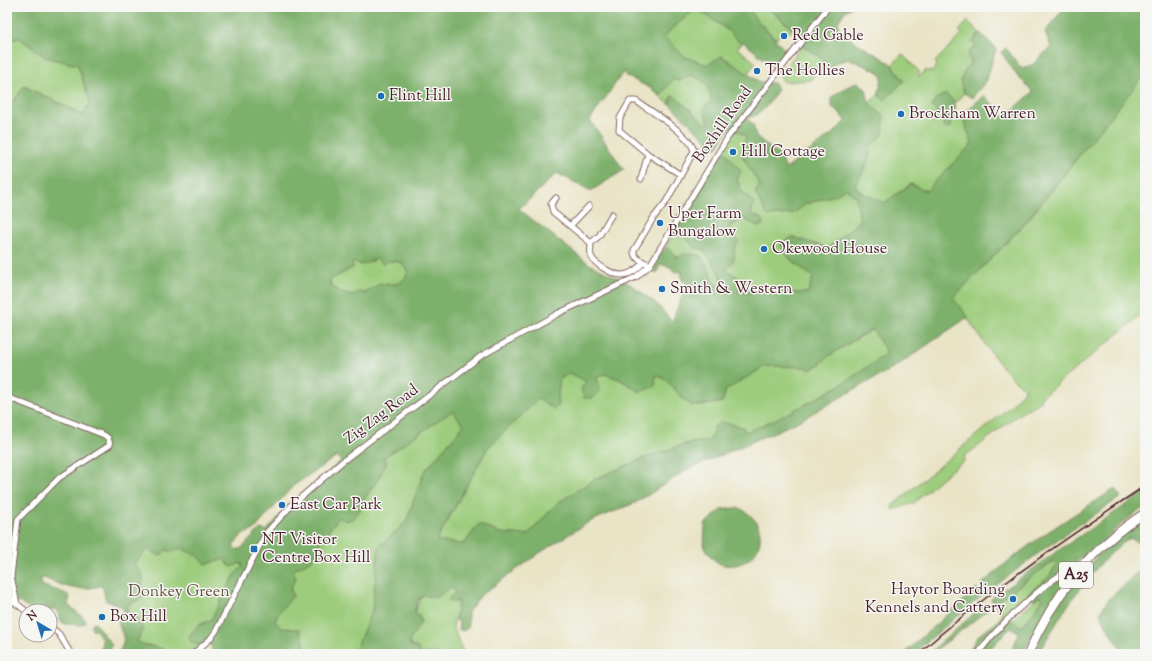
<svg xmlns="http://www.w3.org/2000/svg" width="1152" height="661" viewBox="0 0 1152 661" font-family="'Sorts Mill Goudy',serif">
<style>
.green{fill:#9ccc7b;stroke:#737653}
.forest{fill:#7db06b;stroke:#64684b;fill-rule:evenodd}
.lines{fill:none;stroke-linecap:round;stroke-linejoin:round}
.minor-casing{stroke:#826461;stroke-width:7}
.primary-casing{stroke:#826461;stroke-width:10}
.minor{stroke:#fff;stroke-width:5}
.primary{stroke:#fff;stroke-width:8}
.rail{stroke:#4a1f2b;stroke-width:1.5}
.poi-dot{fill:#1f6fb2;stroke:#f6f6f2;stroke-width:1.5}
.labels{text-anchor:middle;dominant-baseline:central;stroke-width:3;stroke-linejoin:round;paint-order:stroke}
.shield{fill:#f6f6f2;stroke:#7e6067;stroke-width:1}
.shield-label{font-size:15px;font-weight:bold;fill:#4a1f2b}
.poi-label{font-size:16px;fill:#4a1f2b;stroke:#f6f6f2;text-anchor:start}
.street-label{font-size:16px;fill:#4a1f2b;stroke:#f6f6f2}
.park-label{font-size:16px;fill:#635343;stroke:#f6f6f2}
</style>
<rect width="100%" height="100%" fill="#f6f6f2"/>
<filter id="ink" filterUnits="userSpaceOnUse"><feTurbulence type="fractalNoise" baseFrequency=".025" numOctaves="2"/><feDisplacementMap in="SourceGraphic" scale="8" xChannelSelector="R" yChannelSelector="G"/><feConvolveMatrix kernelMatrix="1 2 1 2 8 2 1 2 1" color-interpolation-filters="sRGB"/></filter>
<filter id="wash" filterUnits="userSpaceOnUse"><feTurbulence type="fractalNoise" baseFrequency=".012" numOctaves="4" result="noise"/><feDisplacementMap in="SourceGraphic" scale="16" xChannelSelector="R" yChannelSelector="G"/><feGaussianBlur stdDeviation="0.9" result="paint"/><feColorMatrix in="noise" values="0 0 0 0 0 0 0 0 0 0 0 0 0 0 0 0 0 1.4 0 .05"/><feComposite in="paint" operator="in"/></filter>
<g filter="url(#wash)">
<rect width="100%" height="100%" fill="#e9e4c6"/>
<path class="green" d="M752 7H767L793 30 790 33 784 29 776 39 754 17 750 8Z
M696 8 729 31 741 44 737 48 756 63 747 74 722 56 708 65 685 57 664 36Z
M968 21 980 33 976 36C976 54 970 66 960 81L964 93 955 103 953 100 935 113C946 120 951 120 962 115L972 144 926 191 911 184 884 203 861 192 855 187 870 157 869 146 883 135V117L869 103 878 95 885 100 904 81 892 65 902 54 920 72 918 75 920 76 926 70 932 72 937 64 935 62 962 34 959 31Z
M19 38 45 57 78 65 90 103 84 115 24 86 10 106 7 104V69L9 63 7 60V41Z
M802 46 825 60 811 80 784 82 779 76Z
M1145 73V222L1141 227 1145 232V312L1040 398 1042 401C1013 414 991 439 964 456V461L947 473 914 503 893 510 892 506 1012 405 1025 389C994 365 977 329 953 298L1024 225Z
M691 75C717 85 711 100 709 124L704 123 683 103 669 100 670 105 660 96 673 79 679 81Z
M736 129 746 136 741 154 760 185 755 193 792 214 806 204 838 194 845 188 856 197 860 221 828 248 792 237 789 258 813 277 808 293 738 292 726 269V232L732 225 744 219 759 227 762 219 751 215 754 203 743 193 723 149Z
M674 233 687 238 694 248 703 249 719 272 726 288 714 284 710 271 672 254V250L665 248Z
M377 259 401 262 408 272C403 285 393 286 380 283L366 293 359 292 352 297 342 293 331 286 330 280 353 267 352 263 356 262 361 265Z
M873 329 887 353C840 388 799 410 746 432L743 427 721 422 714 428 710 440 686 444 644 458 595 479 556 504 528 535 499 533 479 524 464 544 436 542 487 449 538 398 550 407 557 401 560 379 569 373 586 381 605 374 619 379 641 392 656 375C673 380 678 399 692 405 699 408 714 403 722 402L726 390 765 366 805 367 810 369 817 366 830 355Z
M452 411 464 425 424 472 406 522 379 547 372 610 354 654H305L304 642 281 628 275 622 279 612 293 596C290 589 289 579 293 572 296 565 310 564 315 556 318 552 317 547 319 544 322 539 336 520 340 517L346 521 354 518 360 510 363 501 378 479 387 462 383 458Z
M180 548 196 555 206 564 223 559 241 563 243 567 236 573 211 620 199 625 196 628 193 643 199 645 189 654H172L149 645 140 644 136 641 143 631 137 618 127 614V605L141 599 143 576 134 564 147 549 173 551Z
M1053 561 1057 564 1048 578 1028 593 1030 596 1006 618 994 604Z
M450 587 456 591 459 602 453 627 464 654H419L418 648 411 646 409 642C418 626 411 608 423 595L437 597Z
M1040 595 1043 599 1022 628 1011 621Z"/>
<path class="forest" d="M7 7H752L750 8 754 17 787 52 775 67 764 57 762 58 744 42 741 44 729 31 696 8 664 36 685 57 708 65 721 56 760 82 774 83 778 89C769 103 763 116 746 118L753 124 756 136 780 156 786 169 836 131 845 121 839 112 832 107V97L845 88 858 82 866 89 869 103 884 117 883 135 870 146C874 155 859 177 855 187L861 192 884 203 911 184 926 191 972 144 962 115 984 95 1005 117 1033 92 1018 77 1001 52 1006 48 1021 68 1032 65 1051 47 1045 32 1065 7H1145V74L1023 225 953 298 968 317 898 365 795 423 687 470 637 502 589 522 541 552 481 595 468 612V628L463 631 458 629 459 623 456 619 458 601 451 602 449 600 450 597 456 592 450 587 437 598 423 595 417 601 415 612 419 615 421 622 409 642 411 646 418 648 419 654H354L372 610 379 547 406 522 424 472 464 425 452 411 383 458 387 462 378 479 363 501 360 510 354 518 345 521 340 517C336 520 322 538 319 544 317 547 318 552 316 555 310 564 300 564 293 571L296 579 290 588 293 596 279 612 275 621 281 628 299 629 304 642 305 654H211L212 648 206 641 201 646 193 643 188 638C194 627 201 624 211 620L236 573 243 566 241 563 231 567 223 559 206 564 196 555 180 548 173 552 166 550 160 556 147 549 134 564 143 576 141 599 127 605V614C136 618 141 621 143 631L137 641C144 648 160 644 171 654H118C128 636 122 638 118 621L123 614V607L106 601 103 588 100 586C77 592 65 587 44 578L41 579V585L65 593 70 597 68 605 84 618 86 622 82 625 65 624 59 620 58 611 55 609C42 614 29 611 19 602L13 605 11 610 7 612V104L11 106 24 86 83 115 90 103 78 65 45 57 19 38 7 41ZM624 71 626 76 650 88 660 96 673 79 679 81 691 75C708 82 709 85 711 102L703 108 709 124 703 123C696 114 684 104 674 96H671L670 105 707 140V144L716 149 730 127 746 136 741 154 760 185 755 193 768 216 792 214 806 204 838 194 845 188 856 197 860 221 828 248 792 237 781 244 789 258 813 277 808 293 738 292 742 280 726 269C734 262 735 259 734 249L739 241 726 232 732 225 744 219 759 227 764 223 762 219 751 214 754 203 743 193 737 181 741 171 723 149 692 199 674 233 687 238 694 248 703 249 719 272 725 288 714 284 710 271 700 255 684 254 678 258 672 254V250L665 248 650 269 657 273 660 264 670 267 675 272 681 271 682 280 687 283 672 322 657 304 630 284 589 264 519 209 557 173 591 191 624 170 590 120ZM377 259 383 264 389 261 401 262 408 272C403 285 393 286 380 283L366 293 359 292 352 296 342 293 331 286 330 280 354 267 352 263 356 262 361 265ZM872 329 887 353C840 388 799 410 746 432L743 427 721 422 714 427 710 440 686 444 644 458 595 479 556 504 528 535 499 533 479 524 464 544 436 541 487 449 538 399 555 409 559 405 557 401 560 379 569 373 586 381 581 389 584 398H593L601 391 597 377 605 374 619 379 641 392 655 386 656 375C673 380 678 399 692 405 697 407 715 403 722 402L726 390 765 366 805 367 810 370 817 366 830 355ZM337 456 341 461 293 501 266 531 260 529 242 548 236 550 233 545 243 534 254 530 293 486Z
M767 7H852L846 10 838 22 839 32 890 63 904 81 885 100 878 95 882 78 879 72 849 59 837 62 821 75 817 72 825 60 802 46 804 38Z
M980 33 996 48 987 80 972 98 964 93 960 81 966 68 972 63 968 57 970 50 976 47 972 42Z
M946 94 953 100 956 107 951 120 950 127 944 128 942 118 932 107 935 99Z
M1115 489 1121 497 1048 546 986 593 980 586C1020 548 1068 518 1115 489Z
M1145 492V507C1119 522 1101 547 1075 562L1078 566 1047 608 1022 654H1010L1019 633 1011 627 985 654H966L979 635 997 622 1002 615 1022 627 1043 599 1040 596 1033 600 1028 593 1048 578 1057 564 1053 561 994 604 991 599 1059 550Z
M722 509C728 509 736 507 741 509 769 522 766 559 735 565 729 566 722 566 717 562 712 559 708 552 704 548L705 524Z
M1145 518V547L1130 538C1090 566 1062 613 1038 654H1034C1056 592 1092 555 1145 518Z
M1145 565V654H1125L1110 633 1100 613 1108 600Z
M977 588 983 595 912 654H903Z
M986 603 990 608 935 651 928 654Z
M94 622 112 645 110 648V654H106V650L101 649 102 639 96 630 92 629 91 625Z"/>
</g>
<g filter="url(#ink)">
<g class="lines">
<defs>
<path id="minor" d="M648 154 619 130 620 118 630 101H636C651 111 690 134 694 151L666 202 654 217 634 250C633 259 643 261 650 265
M641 179 648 154 681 175
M556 198 551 204 553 212 591 243C591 247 590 252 591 256 594 264 614 276 623 275 632 274 638 268 644 262
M571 225 589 206
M591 243 599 236 612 214
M7 397 104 435 108 438 110 445 59 478 18 519 11 576 17 604
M12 583 7 591 8 597 26 611
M50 626 59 634 71 654
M193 654 210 639 216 631 266 533 291 506 343 461 481 356 559 313 636 277 650 265 728 137 828 7
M978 654C997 626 1055 571 1087 561"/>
<path id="primary" d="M1028 654C1052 597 1092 547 1145 513"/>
</defs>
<use href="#minor" class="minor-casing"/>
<use href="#primary" class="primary-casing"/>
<use href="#minor" class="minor"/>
<use href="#primary" class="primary"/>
<path class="rail" d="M918 654C989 591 1066 538 1145 486"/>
</g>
</g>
<g class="poi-dot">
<circle cx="784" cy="36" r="4"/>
<circle cx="757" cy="71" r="4"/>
<circle cx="381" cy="96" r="4"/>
<circle cx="901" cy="114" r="4"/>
<circle cx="733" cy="152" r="4"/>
<circle cx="660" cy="223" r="4"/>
<circle cx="764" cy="249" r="4"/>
<circle cx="662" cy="289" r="4"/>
<circle cx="282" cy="505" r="4"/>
<rect x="250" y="545" width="8" height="8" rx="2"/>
<circle cx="1013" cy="599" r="4"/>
<circle cx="102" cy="617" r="4"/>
</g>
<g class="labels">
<rect class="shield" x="1059" y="562" width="34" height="26" rx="3"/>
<g class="shield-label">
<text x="1076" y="575">A25</text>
</g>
<g class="poi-label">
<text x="792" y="36">Red Gable</text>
<text x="765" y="71">The Hollies</text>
<text x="389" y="96">Flint Hill</text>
<text x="909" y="114">Brockham Warren</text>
<text x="741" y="152">Hill Cottage</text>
<text x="668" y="214">Uper Farm<tspan x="668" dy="18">Bungalow</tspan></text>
<text x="772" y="249">Okewood House</text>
<text x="670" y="289">Smith &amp; Western</text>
<text x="290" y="505">East Car Park</text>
<text x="262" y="540">NT Visitor<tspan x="262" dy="18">Centre Box Hill</tspan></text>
<text x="1005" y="590" text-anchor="end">Haytor Boarding<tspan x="1005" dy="18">Kennels and Cattery</tspan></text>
<text x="110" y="617">Box Hill</text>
</g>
<g class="street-label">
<text transform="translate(723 125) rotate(-55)">Boxhill Road</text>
<text transform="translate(382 415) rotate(-37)">Zig Zag Road</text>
</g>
<g class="park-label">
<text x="179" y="592">Donkey Green</text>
</g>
</g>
<rect width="1152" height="661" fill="none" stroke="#f6f6f2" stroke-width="24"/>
<g transform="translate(38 623) rotate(322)"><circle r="19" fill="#f6f6f2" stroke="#b1a0a2"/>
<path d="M0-3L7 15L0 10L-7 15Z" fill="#1f6fb2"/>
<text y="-6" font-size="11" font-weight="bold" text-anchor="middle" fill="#4a1f2b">N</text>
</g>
</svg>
